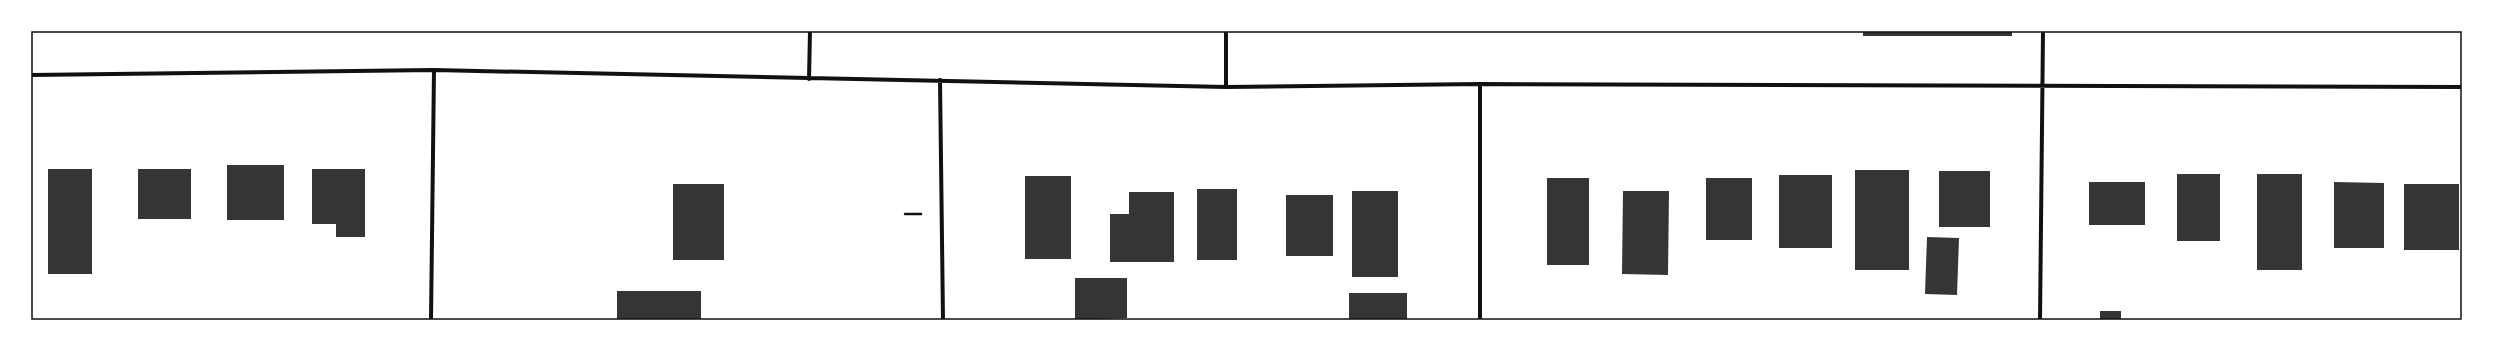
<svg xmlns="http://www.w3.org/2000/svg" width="2493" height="351" viewBox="0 0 2493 351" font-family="'DejaVu Sans',sans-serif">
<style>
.building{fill:#353535}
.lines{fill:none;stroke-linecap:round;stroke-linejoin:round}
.path{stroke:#111;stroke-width:2.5}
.minor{stroke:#111;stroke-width:4}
.neatline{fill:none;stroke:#111;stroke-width:1.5}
</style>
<rect width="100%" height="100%" fill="#fff"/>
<path class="building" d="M1863 31H2012V36H1863Z
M227 165H284V220H227Z
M48 169H92V274H48Z
M138 169H191V219H138Z
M312 169H365V237H336V224H312Z
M1855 170H1909V270H1855Z
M1939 171H1990V227H1939Z
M2177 174H2220V241H2177Z
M2257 174H2302V270H2257Z
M1779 175H1832V248H1779Z
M1025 176H1071V259H1025Z
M1547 178H1589V265H1547Z
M1706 178H1752V240H1706Z
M2089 182H2145V225H2089Z
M2334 182 2384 183V248H2334Z
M673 184H724V260H673Z
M2404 184H2459V250H2404Z
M1197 189H1237V260H1197Z
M1352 191H1398V277H1352Z
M1623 191H1669L1668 275 1622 274Z
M1129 192H1174V262H1110V214H1129Z
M1286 195H1333V256H1286Z
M1927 237 1959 238 1957 295 1925 294Z
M1075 278H1127V318L1075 320Z
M617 291H701V320H617Z
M1349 293H1407V320H1349Z
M2100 311H2121V320H2100Z"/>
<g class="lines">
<path class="path" d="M905 214H921"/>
<path class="minor" d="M31 75 434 70 1226 87 1480 84 2462 87
M809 79 810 31
M940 80 943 320
M1480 84V320
M1226 87V31
M431 320 434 70
M2040 320 2043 31"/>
</g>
<rect width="2493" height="351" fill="none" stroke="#ffffff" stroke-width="64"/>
<rect x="32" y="32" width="2429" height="287" class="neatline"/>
</svg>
